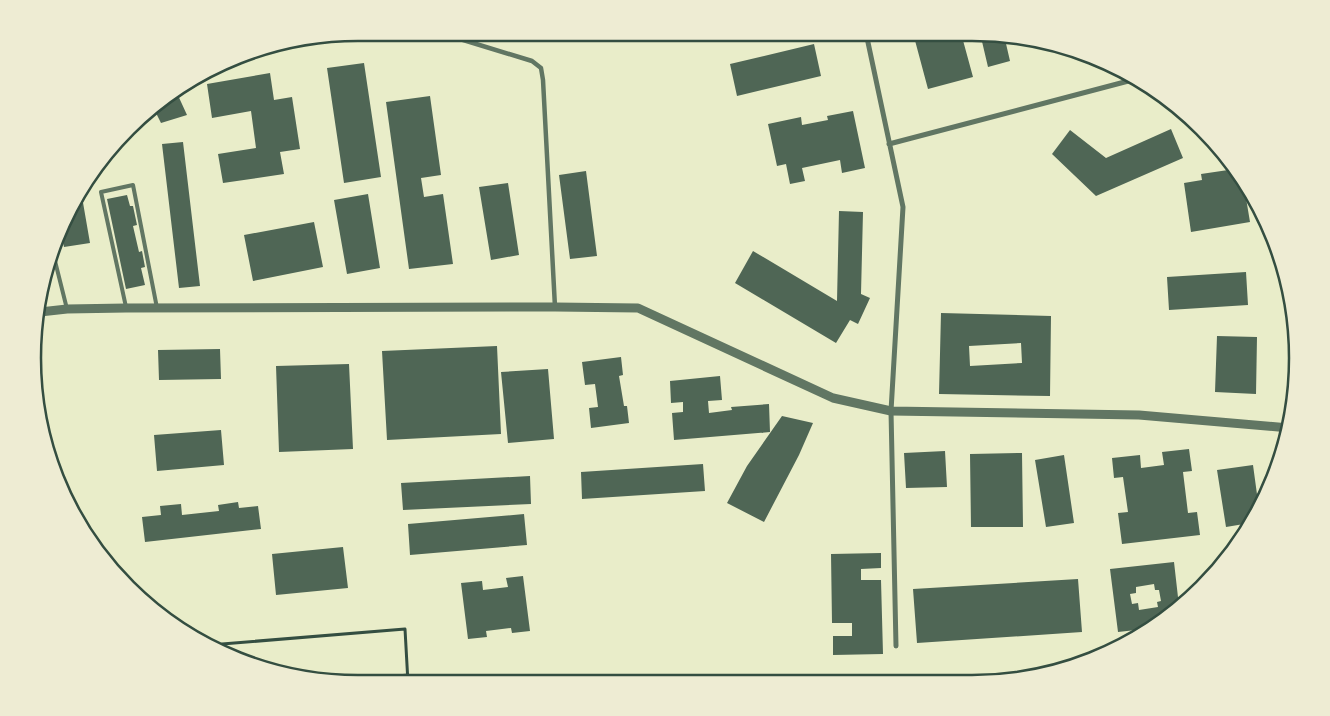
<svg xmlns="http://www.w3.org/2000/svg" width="1330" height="716" viewBox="0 0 1330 716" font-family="'PT Sans',sans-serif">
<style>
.building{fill:#4f6655;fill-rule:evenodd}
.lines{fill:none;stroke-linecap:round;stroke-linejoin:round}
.path{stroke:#344e41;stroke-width:3}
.service{stroke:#617663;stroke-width:4}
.pedestrian{stroke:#617663;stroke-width:4.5}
.minor{stroke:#617663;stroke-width:5}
.tertiary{stroke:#617663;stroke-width:9}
.rim{fill:none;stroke:#344e41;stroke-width:2.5}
</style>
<rect width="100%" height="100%" fill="#e9edc9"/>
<path class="building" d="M913 33H961L973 77 928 89Z
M980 33H993L1004 35 1010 61 988 67Z
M814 44 821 76 737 96 730 64Z
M364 63 381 177 344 183 327 68Z
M270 73 274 100 292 97 300 149 280 152 284 174 223 183 218 154 256 148 251 111 212 118 207 84Z
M176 91 187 115 161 123 153 107 160 100Z
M430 96 441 175 421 178 424 197 443 194 453 264 409 269 386 102Z
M853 111 865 168 842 173 840 160 802 168 805 181 790 184 786 164 777 166 768 124 801 117 802 125 828 120 827 116Z
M1192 120 1204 131 1195 133Z
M1171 129 1183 158 1096 196 1052 154 1070 130 1106 158Z
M183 142 200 286 179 288 162 144Z
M1235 169 1243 180 1250 222 1191 232 1184 183 1202 180 1201 174Z
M586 171 597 256 570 259 559 175Z
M508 183 519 255 491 260 479 187Z
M81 191 90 243 64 247 61 234Z
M368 194 380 268 347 274 334 200Z
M127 195 130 206H133L137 225 133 226 139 252 142 251 145 267 141 268 145 285 126 289 107 199Z
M839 211 863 212 861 294 870 298 858 324 850 320 836 343 735 283 753 251 837 301Z
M314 222 323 267 253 281 244 235Z
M1246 272 1248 305 1169 310 1167 277Z
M941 313 1051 316 1050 396 939 394ZM1021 343 1022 363 970 366 969 346Z
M1217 336 1257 337 1256 394 1215 392Z
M497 346 501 434 387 440 382 351Z
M220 349 221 379 159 380 158 350Z
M621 357 623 375 619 376 624 406H627L629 423 591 428 589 408 598 407 595 384 585 385 582 362Z
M349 364 353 449 279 452 276 366Z
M548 369 554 439 508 443 501 372Z
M34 376H42L43 408 40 409 33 380Z
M720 376 722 400 708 401 709 413 732 410 731 407 769 404 770 432 674 440 672 413 683 412V402L671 403 670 381Z
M782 416 813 423 799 455 764 522 727 503 747 466Z
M221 430 224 465 157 471 154 435Z
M1189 449 1192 471 1183 472 1188 513 1197 512 1200 535 1122 544 1118 513 1128 512 1123 477 1114 478 1112 458 1140 455 1141 468 1164 465 1162 452Z
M945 451 947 487 906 488 904 453Z
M1022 453 1023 527H971L970 454Z
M1064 455 1074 523 1046 527 1035 460Z
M703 464 705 491 582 499 581 472Z
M1253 465 1259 509 1250 523 1226 527 1217 470Z
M530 476 531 504 403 510 401 483Z
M238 502 239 508 258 506 261 529 145 542 142 517 161 515 160 506 181 504 182 515 219 511 218 505Z
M524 514 527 545 410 555 408 524Z
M343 547 348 588 276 595 272 554Z
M881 553V568L861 569V580H881L883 654 833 655V636H852V623H832L831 554Z
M1174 562 1179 606 1154 628 1118 632 1110 569ZM1154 584 1155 590H1159L1161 601 1157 602 1158 607 1139 610 1138 603 1132 604 1130 594 1136 593V587Z
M523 576 530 631 512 633 511 628 486 631 487 637 468 639 461 583 482 581 483 590 508 587 506 578Z
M1078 579 1082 632 917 643 913 589Z"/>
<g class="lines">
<path class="path" d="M222 644 405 629 408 683
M346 681 408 675"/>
<path class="service" d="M53 253 67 309
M126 307 101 192 133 185 157 308"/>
<path class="pedestrian" d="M459 33 460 39 532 61 541 68 543 80 555 307"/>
<path class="minor" d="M866 33 903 207 891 411 896 646
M889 144 1136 79"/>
<path class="tertiary" d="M40 312 67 309 126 308 555 307 638 308 833 398 891 411 1139 415 1289 428"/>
</g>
<path d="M0 0H1330V716H0ZM358 41H972A317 317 0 0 1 1289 358V358A317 317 0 0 1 972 675H358A317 317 0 0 1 41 358V358A317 317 0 0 1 358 41Z" fill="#eeecd3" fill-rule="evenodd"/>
<path class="rim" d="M358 41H972A317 317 0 0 1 1289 358V358A317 317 0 0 1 972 675H358A317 317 0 0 1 41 358V358A317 317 0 0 1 358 41Z"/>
</svg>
